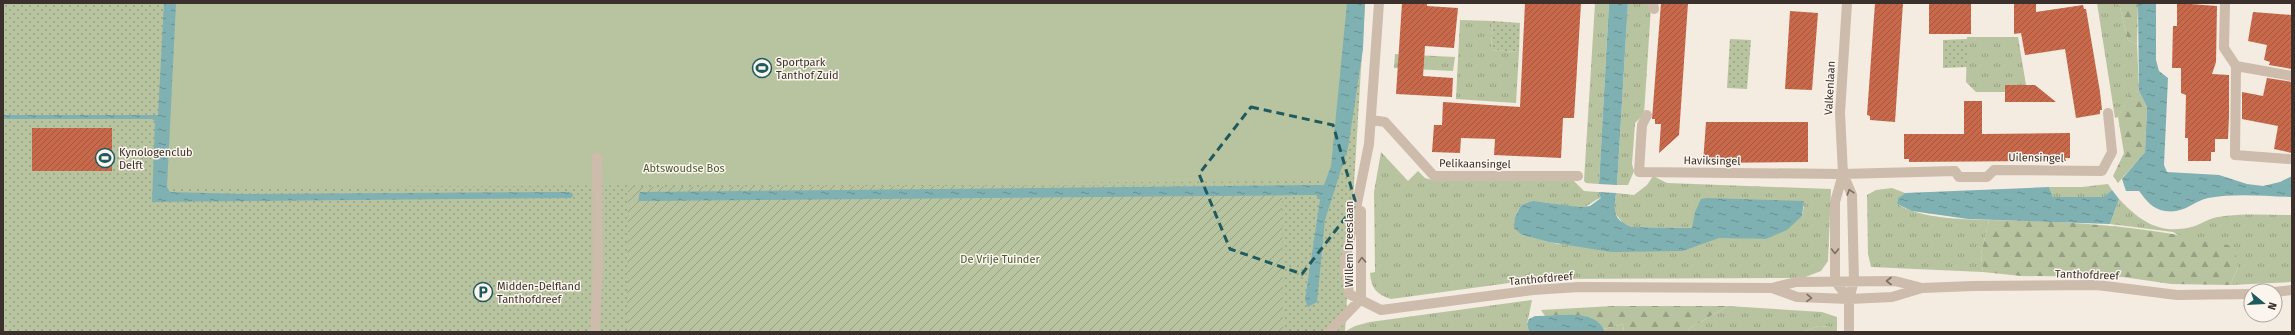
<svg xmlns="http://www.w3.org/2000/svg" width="2295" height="335" viewBox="0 0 2295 335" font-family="'Fira Sans',sans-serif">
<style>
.grass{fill:url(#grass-tufts)}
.forest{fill:url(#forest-firs)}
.park{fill:url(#park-dots)}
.garden{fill:url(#garden-furrows)}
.pitch{fill:#b8c4a0}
.water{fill:url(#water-ripples)}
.building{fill:url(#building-hatch)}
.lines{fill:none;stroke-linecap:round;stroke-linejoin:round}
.minor{stroke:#cdbbac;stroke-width:10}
.oneway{stroke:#7d6f65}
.marked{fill:none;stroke:#1f5a5e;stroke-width:3;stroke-dasharray:8 5;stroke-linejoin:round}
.labels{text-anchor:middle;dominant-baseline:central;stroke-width:3;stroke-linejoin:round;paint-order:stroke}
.poi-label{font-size:11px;fill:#3b302b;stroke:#fbf5ee;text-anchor:start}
.street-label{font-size:11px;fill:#3b302b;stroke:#fbf5ee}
.park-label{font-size:11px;fill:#4a5a2e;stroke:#fbf5ee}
</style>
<defs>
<pattern id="grass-tufts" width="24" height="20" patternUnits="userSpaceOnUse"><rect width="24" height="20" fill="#b8c4a0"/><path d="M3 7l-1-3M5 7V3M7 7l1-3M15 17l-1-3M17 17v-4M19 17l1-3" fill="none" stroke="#97a083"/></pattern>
<pattern id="forest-firs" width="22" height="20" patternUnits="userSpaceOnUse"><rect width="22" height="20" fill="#b8c4a0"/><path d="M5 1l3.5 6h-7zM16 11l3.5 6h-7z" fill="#97a083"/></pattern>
<pattern id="park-dots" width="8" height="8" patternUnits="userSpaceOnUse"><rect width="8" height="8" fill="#b8c4a0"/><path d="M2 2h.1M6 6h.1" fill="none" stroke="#97a083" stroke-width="1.8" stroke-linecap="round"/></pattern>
<pattern id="garden-furrows" width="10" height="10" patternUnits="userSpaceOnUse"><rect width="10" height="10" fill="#b8c4a0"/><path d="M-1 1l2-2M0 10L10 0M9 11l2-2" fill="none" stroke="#97a083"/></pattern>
<pattern id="water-ripples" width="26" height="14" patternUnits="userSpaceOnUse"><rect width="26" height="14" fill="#7fb0b2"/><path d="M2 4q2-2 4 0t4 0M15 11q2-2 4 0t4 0" fill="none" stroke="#699091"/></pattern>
<pattern id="building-hatch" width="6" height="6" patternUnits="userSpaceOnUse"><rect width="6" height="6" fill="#c8694b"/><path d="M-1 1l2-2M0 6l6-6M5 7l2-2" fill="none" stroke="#a4573f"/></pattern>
</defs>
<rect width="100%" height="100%" fill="#f4ebe1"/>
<path class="grass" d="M1595 3H1609L1599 184 1586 183 1584 181Z
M1628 3H1648L1651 7 1644 114 1635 123 1632 164 1634 171 1628 185H1617Z
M2097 3H2119L2128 40 2137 44 2139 91 2132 93 2118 117 2115 118Z
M1460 20 1493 21 1491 50 1519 52 1516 103 1456 99Z
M1967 37H2018L2026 85H2005V92H1976L1966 82Z
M1395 54 1455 57 1453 71 1394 68Z
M1381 152 1408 181 1418 171 1425 178 1432 180H1573L1584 191 1598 192 1601 198C1592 200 1591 207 1579 207 1558 207 1542 198 1521 205L1515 217 1522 235 1558 244 1683 251 1719 237 1766 239 1802 216 1804 206 1695 212 1693 228 1632 227 1623 223 1614 212 1616 193 1634 195 1647 185 1653 176 1667 183 1831 189 1828 261 1821 271 1803 278 1539 279 1391 299C1377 295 1371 288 1370 273L1375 272 1374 192Z
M2108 184 2112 190 2105 197H2053L2049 187H2082Z
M1892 188 1905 193 1898 198 1897 204C1923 219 1960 219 1989 220L1981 254 1983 272 1871 267 1868 254 1867 195 1876 190Z
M2119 199C2141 222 2161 236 2195 226 2203 223 2210 218 2218 217 2242 213 2268 215 2292 215V282L2230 285 2238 268 2173 232 2110 224Z
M1532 300 1527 324 1529 332H1344L1355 326 1370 322Z
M1728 306 1822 312 1837 317V327L1818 326 1802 332H1688L1690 328Z
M1623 324 1624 332H1605L1604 329Z"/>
<path class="forest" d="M2119 3H2138L2137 44 2128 40Z
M2139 91 2147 107 2145 152 2118 183 2113 176 2124 153 2118 117 2132 92Z
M1989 220C2070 221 2149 226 2228 245L2235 250 2238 268 2230 285 2171 284 2123 277 2021 276 1983 272 1981 254Z
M1613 306H1728L1690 328 1688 332H1624L1623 324 1604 329C1592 311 1564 316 1545 316L1541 310Z
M1818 326 1837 327V332H1802Z"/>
<path class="park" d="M3 3H1365L1345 332H3Z
M1493 21 1520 23 1519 52 1491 50Z
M1730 39 1751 40 1747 89 1727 88Z
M1967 39V67L1943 68V40Z"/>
<path class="garden" d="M1282 185 1283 332H627L628 187Z"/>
<path class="pitch" d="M176 3H1354L1348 133 1328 181 167 188Z"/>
<path class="water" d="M164 3H176L167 187 170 192 242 194 569 192 572 193 573 196 571 198 152 202 155 121 152 119H3V115H158Z
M1347 3H1365L1363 49 1348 148 1325 220 1317 302 1308 307 1305 300 1320 200 1316 195 638 201 640 192 1324 185 1331 166Z
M1609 3H1628L1617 185 1599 184Z
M2138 3H2156V60L2159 71 2168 78 2164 165 2167 172 2219 175 2247 184 2263 186 2280 182 2292 176V197C2265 196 2235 193 2208 198 2192 202 2184 214 2165 211 2152 209 2146 200 2139 191H2126L2122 179 2145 152 2147 107 2139 91Z
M2049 187 2053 197H2104L2112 190 2119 199 2110 224 1968 219 1912 211 1897 204 1898 198 1905 193Z
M1598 192 1616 193C1614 212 1612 219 1632 227L1692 228 1695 212 1701 199 1707 198 1804 201 1802 216 1787 230 1766 239 1719 238 1683 251 1611 252 1549 242 1522 235 1514 228 1515 217 1521 205 1533 201 1579 207 1590 206 1601 198Z
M1535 316C1556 317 1596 307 1605 332H1529L1527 324 1529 319Z"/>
<path class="building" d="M1402 3H1427V6L1458 8 1454 48 1425 46 1423 76 1453 78 1452 97 1396 94Z
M1525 3H1581L1574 118H1563L1561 158 1494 155 1495 139 1461 138 1460 153 1432 152 1434 125H1442L1443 102 1520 107Z
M1661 3H1688L1679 135 1659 153 1661 124H1655V119H1652Z
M1875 3H1903L1895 122 1870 120V116L1867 115Z
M1929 3H1971V34H1929Z
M2014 3H2036V12L2083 5 2084 9H2086L2100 92 2102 110H2100V114L2076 118 2065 49 2025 55 2021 33 2014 34Z
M2177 3 2217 6 2216 62 2212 74 2229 75V116L2228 139H2215V152H2211V161H2188V138H2185L2186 95 2181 93V68H2172L2173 26H2177Z
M1790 11 1818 13 1812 90 1785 89Z
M2253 12 2292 15V69L2269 65 2270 62 2264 60 2267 45 2248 41Z
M2267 78 2292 82V153L2274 149 2278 126 2242 119V92L2263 96Z
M2005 85H2035L2056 102H2005Z
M1964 101H1982V134L2070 133V158H2065L2066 161H2046L1909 162V159H1904V134H1964Z
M1706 122H1808V162L1703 163Z
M32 128H112V171H32Z"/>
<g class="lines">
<path class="minor" d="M1379 3 1369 144 1345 263 1349 294 1381 310 1533 290 1579 287 1772 288 1796 282 1895 281 1922 288
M1653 3 1654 9
M1847 3 1840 113 1843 174 1835 202V281L1849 299
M2225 3 2224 48 2236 66 2235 155 2289 159
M2236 66 2292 76
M1647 115 1642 125 1639 172 1843 174 1955 171 1959 177H1987L1994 170 2102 171 2112 152 2108 113
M1371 120 1385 122 1434 176H1578
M1843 174 1852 195 1854 281 1849 299V332
M1361 211V299
M1772 288 1797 297 1849 299 1892 297 1922 288 1973 286 2097 285 2177 295 2251 294
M2275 292 2292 290
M595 332 598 264 597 157
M1329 332 1361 299"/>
</g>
<defs><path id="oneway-chevron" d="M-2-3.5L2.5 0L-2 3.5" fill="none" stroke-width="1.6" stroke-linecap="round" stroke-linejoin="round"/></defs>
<g class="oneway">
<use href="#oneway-chevron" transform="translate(1850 192) rotate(-107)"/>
<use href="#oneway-chevron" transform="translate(1835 251) rotate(90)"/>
<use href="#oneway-chevron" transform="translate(1362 260) rotate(-92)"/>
<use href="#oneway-chevron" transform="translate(1889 281) rotate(180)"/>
<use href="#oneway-chevron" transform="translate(1809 298) rotate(3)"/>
</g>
<path class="marked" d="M1251 107 1333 125 1356 204 1302 274 1230 249 1199 174Z"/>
<defs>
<symbol id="stadium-ring" viewBox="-11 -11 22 22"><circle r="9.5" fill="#fbf5ee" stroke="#1f5a5e" stroke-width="1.5"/><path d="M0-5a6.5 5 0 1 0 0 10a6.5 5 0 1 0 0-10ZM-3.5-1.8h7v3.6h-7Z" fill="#1f5a5e"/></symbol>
<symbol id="parking-ring" viewBox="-11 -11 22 22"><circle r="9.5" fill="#fbf5ee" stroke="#1f5a5e" stroke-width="1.5"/><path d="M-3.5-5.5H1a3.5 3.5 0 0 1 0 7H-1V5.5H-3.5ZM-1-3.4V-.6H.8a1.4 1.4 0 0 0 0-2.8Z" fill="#1f5a5e"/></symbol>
</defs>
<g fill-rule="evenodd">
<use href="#stadium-ring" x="751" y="57" width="22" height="22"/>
<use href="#stadium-ring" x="94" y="147" width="22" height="22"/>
<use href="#parking-ring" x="472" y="281" width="22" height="22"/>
</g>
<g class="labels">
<g class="poi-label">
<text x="776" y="62">Sportpark<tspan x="776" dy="13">Tanthof Zuid</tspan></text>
<text x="119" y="152">Kynologenclub<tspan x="119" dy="13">Delft</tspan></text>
<text x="497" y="286">Midden-Delfland<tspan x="497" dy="13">Tanthofdreef</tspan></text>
</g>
<g class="street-label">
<text transform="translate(1830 88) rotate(-87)">Valkenlaan</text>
<text transform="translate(2036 158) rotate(1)">Uilensingel</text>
<text transform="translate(1712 161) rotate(1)">Haviksingel</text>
<text transform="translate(1475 164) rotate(1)">Pelikaansingel</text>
<text transform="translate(1349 244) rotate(-90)">Willem Dreeslaan</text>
<text transform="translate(2087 275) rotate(2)">Tanthofdreef</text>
<text transform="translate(1541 279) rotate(-5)">Tanthofdreef</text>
</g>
<g class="park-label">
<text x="684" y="168">Abtswoudse Bos</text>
<text x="1000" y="259">De Vrije Tuinder</text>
</g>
</g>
<rect width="2295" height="335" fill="none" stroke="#3b302b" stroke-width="8"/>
<g transform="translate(2263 303) rotate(108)"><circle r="19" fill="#fbf5ee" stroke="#aea6a0"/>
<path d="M0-3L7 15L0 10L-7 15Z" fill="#1f5a5e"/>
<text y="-6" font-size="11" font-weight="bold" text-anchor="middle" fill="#3b302b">N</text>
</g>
</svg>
